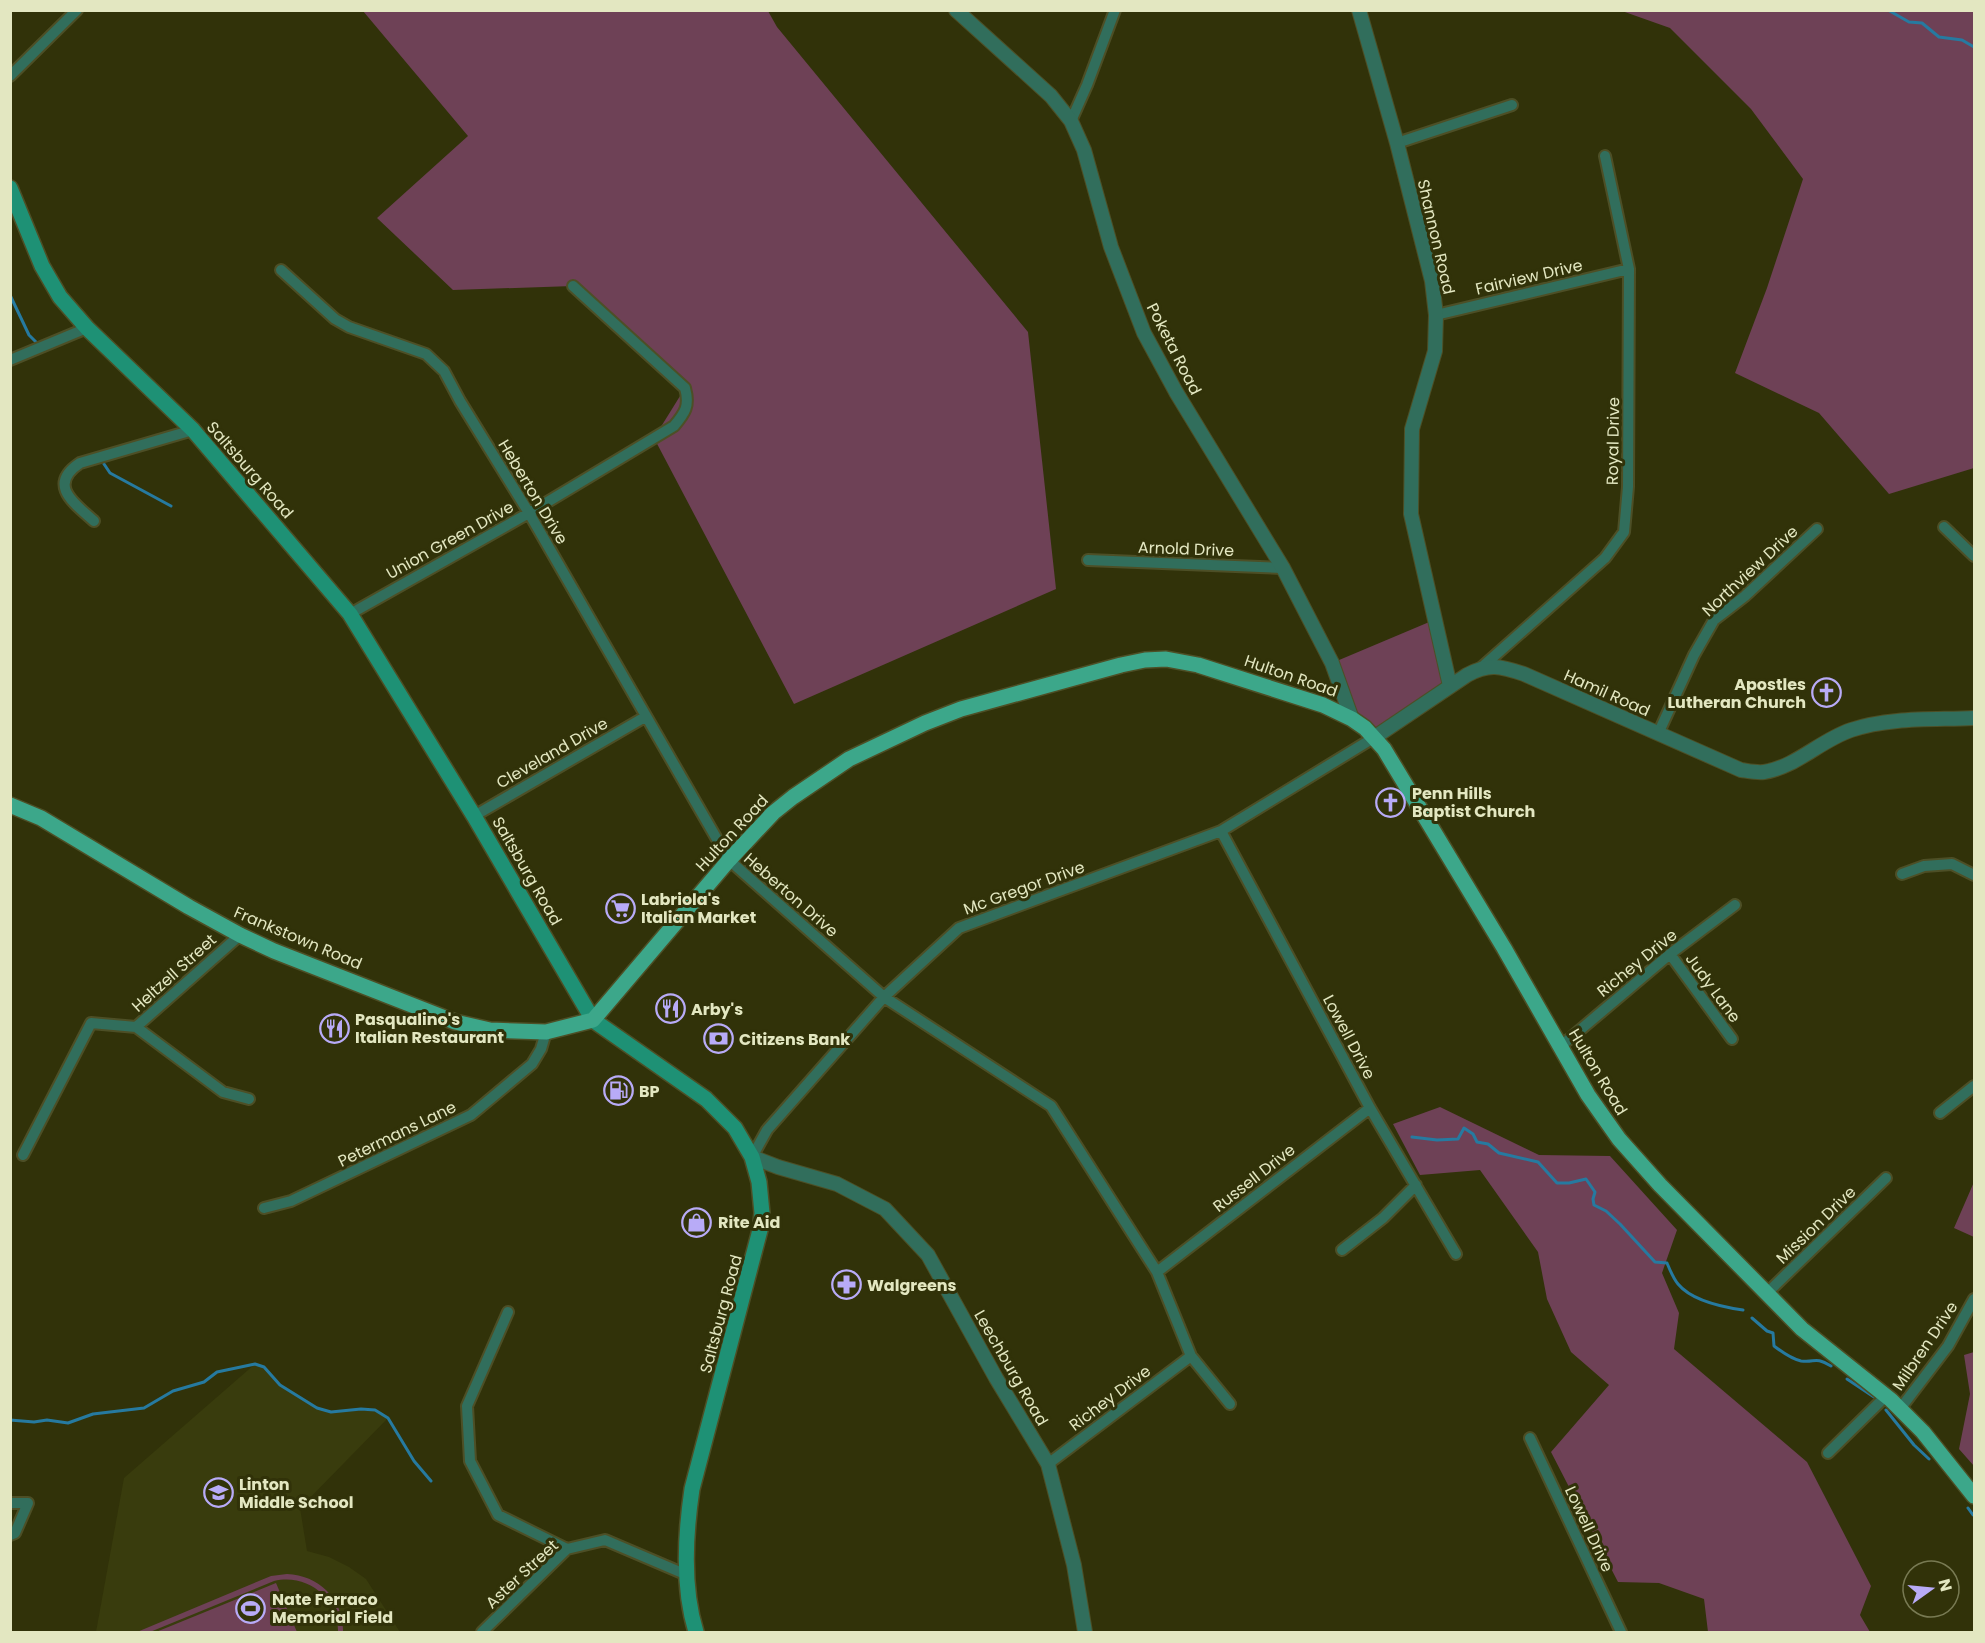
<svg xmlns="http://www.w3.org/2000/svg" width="1985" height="1643" viewBox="0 0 1985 1643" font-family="Poppins,sans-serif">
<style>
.built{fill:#393c0d}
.green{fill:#6e4156}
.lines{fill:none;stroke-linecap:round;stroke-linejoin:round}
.stream{stroke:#267aa0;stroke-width:3}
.minor-casing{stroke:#4d4f26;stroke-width:14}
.tertiary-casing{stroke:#4d4f26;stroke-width:16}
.secondary-casing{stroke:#4d4f26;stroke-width:18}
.primary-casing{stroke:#4d4f26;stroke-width:18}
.minor{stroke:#316e5c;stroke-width:10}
.tertiary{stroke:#316e5c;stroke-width:14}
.secondary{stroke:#1e9175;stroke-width:15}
.primary{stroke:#3ca78a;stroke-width:15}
.labels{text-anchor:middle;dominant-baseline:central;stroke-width:6;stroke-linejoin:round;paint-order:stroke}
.street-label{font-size:16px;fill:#e3e7c1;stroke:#313209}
.poi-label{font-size:16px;font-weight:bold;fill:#e3e7c1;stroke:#313209;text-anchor:start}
</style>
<rect width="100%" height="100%" fill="#313209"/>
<path class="built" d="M255 1364 268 1371 280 1385 317 1408 331 1412 375 1410 388 1418 300 1508 307 1551 329 1557 349 1567 366 1579 400 1632H96L124 1478Z"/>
<path class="green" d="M363 11H768L777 27 1028 332 1056 589 794 704 654 438 685 388 573 286 453 290 377 218 468 136Z
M1622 11H1974V468L1889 494 1819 413 1735 373 1767 288 1803 179 1751 109 1670 28Z
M1434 620 1450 686 1375 737 1352 719 1332 663Z
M1440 1107 1539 1155 1610 1156 1677 1230 1662 1273 1679 1313 1674 1349 1807 1462 1871 1586 1860 1615 1870 1632H1708L1704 1599 1659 1583 1618 1582 1551 1452 1609 1385 1571 1352 1547 1299 1538 1252 1480 1170 1420 1175 1393 1124Z
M1974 1182V1237L1954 1228Z
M1974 1352V1466L1959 1449 1970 1394 1964 1355Z
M287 1574C319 1575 344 1600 343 1632H338C339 1598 307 1573 274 1581L150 1632H137L271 1576Z
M276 1583 297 1632H156Z"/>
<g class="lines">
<path class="stream" d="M1876 10H1878
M1888 10 1909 22 1922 23 1939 37 1962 40 1974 47
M10 295 29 335 38 344
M104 464 110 473 171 506
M1412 1137 1437 1140 1458 1139 1464 1128 1473 1134 1477 1142 1488 1144 1499 1153 1538 1162 1557 1183H1569L1586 1179 1595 1192 1593 1199 1594 1205 1606 1211 1620 1224 1655 1262 1667 1263C1670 1270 1673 1278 1678 1284 1692 1301 1722 1307 1743 1310
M1752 1318 1767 1331 1773 1333 1774 1346C1782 1352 1791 1359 1801 1361 1816 1363 1814 1356 1831 1366
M1847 1379 1874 1397
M1886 1410 1914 1445 1929 1459
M10 1420 34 1422 47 1420 68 1423 93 1414 144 1408 173 1391 204 1382 217 1372 255 1364 264 1367 280 1385 317 1408 331 1412 361 1409 375 1410 388 1418 414 1461 431 1481
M1968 1508 1973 1515"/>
<defs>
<path id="minor" d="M10 76 77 10
M1071 121 1087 85 1115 10
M1397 143 1512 105
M281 270 335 319 349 327 426 354 444 371 460 401 529 513 729 860 884 997 1051 1106 1157 1272 1191 1356 1230 1404
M1436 315 1629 269
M10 360 87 328
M94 521C74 503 47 485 80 463L193 430
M1944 527 1974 556
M1088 560 1283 568
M350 614 529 513 674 426C685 413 690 406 685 388L573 286
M1482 667 1605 558 1624 532 1628 487 1629 269 1605 156
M1658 734 1694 655 1714 620 1745 596 1817 529
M474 816 645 717
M1221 831 1370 1108 1456 1254
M1902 874 1924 866 1952 864 1974 875
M1670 954 1732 1039
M136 1027 223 1092 249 1099
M1561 1046 1670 954 1735 905
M1940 1113 1974 1086
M23 1155 91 1023 136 1027 240 935
M752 1157 767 1130 884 997 959 928 1221 831 1375 737
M264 1208 291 1201 471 1115 532 1064 541 1049 546 1032
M1342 1250 1383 1218 1416 1185
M1157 1272 1370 1108
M1766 1294 1886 1178
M508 1312 467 1406 470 1461 498 1515 567 1549
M1900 1409 1948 1346 1974 1299
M1530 1438 1621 1632
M1828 1453 1886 1396
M1048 1464 1191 1356
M10 1503H28L15 1533 10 1535
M482 1632 567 1549 605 1540 687 1575"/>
<path id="tertiary" d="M956 10 1051 96 1071 121 1084 150 1111 247 1144 333 1176 392 1283 568 1332 663 1352 719
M1359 10 1397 143 1432 281 1436 315 1435 351 1412 429 1411 514 1450 686
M1375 737 1467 675C1489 663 1500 666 1524 674L1741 770C1748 771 1757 773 1764 772 1796 767 1821 740 1851 730 1890 717 1934 720 1974 718
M752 1157 778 1167 837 1184 885 1209 928 1255 996 1378 1048 1464 1074 1565 1085 1632"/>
<path id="secondary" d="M10 188 42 266 60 297 87 328 193 430 350 614 474 816 593 1020 706 1099 735 1128 752 1157 759 1182 762 1213 760 1230 692 1489C685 1536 682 1587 696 1632"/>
<path id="primary" d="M10 805 41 818 189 907 240 935 274 951 455 1022 490 1030 546 1032 593 1020 729 860 773 813 793 797 849 759 925 723 961 709 1121 665 1145 660 1166 659 1198 665 1323 705 1352 719 1365 728 1384 749 1504 948 1588 1095 1619 1139 1660 1185 1802 1329 1891 1400 1923 1432 1974 1496"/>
</defs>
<use href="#minor" class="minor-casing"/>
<use href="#tertiary" class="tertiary-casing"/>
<use href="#secondary" class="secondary-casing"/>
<use href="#primary" class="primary-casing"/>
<use href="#minor" class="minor"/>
<use href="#tertiary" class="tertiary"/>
<use href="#secondary" class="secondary"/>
<use href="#primary" class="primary"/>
</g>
<defs>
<symbol id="church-ring" viewBox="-11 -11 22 22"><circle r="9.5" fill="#313209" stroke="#b8abf7" stroke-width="1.5"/><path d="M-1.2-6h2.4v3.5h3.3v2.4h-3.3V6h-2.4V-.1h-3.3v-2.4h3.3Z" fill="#b8abf7"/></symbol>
<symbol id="supermarket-ring" viewBox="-11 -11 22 22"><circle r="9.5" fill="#313209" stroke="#b8abf7" stroke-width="1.5"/><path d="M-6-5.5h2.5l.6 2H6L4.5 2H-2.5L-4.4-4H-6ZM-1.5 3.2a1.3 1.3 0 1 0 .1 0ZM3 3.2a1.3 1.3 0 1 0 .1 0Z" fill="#b8abf7"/></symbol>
<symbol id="restaurant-ring" viewBox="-11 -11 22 22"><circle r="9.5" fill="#313209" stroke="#b8abf7" stroke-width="1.5"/><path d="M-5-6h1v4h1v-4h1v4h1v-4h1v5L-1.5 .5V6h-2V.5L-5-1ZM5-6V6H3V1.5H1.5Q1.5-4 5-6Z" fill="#b8abf7"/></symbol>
<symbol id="bank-ring" viewBox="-11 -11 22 22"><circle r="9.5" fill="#313209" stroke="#b8abf7" stroke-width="1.5"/><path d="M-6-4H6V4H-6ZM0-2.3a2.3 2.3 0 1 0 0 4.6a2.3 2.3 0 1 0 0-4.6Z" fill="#b8abf7"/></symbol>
<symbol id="fuel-ring" viewBox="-11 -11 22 22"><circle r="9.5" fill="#313209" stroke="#b8abf7" stroke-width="1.5"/><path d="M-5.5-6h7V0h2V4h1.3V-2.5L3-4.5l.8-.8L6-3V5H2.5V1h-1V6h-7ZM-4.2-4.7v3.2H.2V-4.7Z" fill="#b8abf7"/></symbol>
<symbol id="shop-ring" viewBox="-11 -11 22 22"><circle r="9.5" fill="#313209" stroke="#b8abf7" stroke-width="1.5"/><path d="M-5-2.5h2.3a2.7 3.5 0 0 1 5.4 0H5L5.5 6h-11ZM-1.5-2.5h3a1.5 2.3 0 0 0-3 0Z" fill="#b8abf7"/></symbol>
<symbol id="pharmacy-ring" viewBox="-11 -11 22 22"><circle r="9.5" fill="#313209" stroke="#b8abf7" stroke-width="1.5"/><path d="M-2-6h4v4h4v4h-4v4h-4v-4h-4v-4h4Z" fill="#b8abf7"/></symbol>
<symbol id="school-ring" viewBox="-11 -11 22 22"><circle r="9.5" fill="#313209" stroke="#b8abf7" stroke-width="1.5"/><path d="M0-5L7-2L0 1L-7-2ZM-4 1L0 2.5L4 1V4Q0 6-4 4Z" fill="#b8abf7"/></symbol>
<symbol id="stadium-ring" viewBox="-11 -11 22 22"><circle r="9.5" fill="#313209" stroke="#b8abf7" stroke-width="1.5"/><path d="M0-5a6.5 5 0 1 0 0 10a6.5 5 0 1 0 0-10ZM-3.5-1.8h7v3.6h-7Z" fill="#b8abf7"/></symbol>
</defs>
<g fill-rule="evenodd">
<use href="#church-ring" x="1810" y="676" width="33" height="33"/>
<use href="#church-ring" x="1374" y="786" width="33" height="33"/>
<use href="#supermarket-ring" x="604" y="892" width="33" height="33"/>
<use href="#restaurant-ring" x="654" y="992" width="33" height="33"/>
<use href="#restaurant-ring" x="318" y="1012" width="33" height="33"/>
<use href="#bank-ring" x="702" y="1022" width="33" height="33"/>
<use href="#fuel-ring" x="602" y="1074" width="33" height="33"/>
<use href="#shop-ring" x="680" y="1206" width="33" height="33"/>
<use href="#pharmacy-ring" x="830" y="1268" width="33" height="33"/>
<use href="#school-ring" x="202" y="1476" width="33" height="33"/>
<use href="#stadium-ring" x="234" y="1592" width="33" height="33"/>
</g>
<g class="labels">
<g class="street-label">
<text transform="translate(1436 237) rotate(77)">Shannon Road</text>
<text transform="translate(1529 277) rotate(-13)">Fairview Drive</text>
<text transform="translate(1174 349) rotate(63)">Poketa Road</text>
<text transform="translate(1613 441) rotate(-89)">Royal Drive</text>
<text transform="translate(250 470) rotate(49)">Saltsburg Road</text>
<text transform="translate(533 492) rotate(59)">Heberton Drive</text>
<text transform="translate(450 540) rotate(-29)">Union Green Drive</text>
<text transform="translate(1186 549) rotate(2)">Arnold Drive</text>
<text transform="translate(1750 571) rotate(-43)">Northview Drive</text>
<text transform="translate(1291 676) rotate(19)">Hulton Road</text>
<text transform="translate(1607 693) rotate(24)">Hamil Road</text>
<text transform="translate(552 753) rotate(-30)">Cleveland Drive</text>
<text transform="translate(732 833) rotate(-47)">Hulton Road</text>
<text transform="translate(527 871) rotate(60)">Saltsburg Road</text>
<text transform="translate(1024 888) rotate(-20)">Mc Gregor Drive</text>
<text transform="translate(791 895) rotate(41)">Heberton Drive</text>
<text transform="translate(298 938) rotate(23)">Frankstown Road</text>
<text transform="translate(1637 963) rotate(-39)">Richey Drive</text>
<text transform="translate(174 973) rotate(-42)">Heltzell Street</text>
<text transform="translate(1713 988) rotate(54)">Judy Lane</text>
<text transform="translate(1349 1037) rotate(62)">Lowell Drive</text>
<text transform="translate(1598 1072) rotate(59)">Hulton Road</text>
<text transform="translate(397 1134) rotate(-26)">Petermans Lane</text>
<text transform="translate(1254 1178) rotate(-38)">Russell Drive</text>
<text transform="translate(1816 1225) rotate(-44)">Mission Drive</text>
<text transform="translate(721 1314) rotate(-75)">Saltsburg Road</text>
<text transform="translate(1925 1346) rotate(-56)">Milbren Drive</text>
<text transform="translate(1011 1368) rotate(60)">Leechburg Road</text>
<text transform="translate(1110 1398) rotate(-37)">Richey Drive</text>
<text transform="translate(1589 1529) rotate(65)">Lowell Drive</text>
<text transform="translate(522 1574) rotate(-43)">Aster Street</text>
</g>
<g class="poi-label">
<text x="1806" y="684" text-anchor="end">Apostles<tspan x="1806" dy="18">Lutheran Church</tspan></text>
<text x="1412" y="793">Penn Hills<tspan x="1412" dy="18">Baptist Church</tspan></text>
<text x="641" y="899">Labriola's<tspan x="641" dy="18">Italian Market</tspan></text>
<text x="691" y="1009">Arby's</text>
<text x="355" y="1019">Pasqualino's<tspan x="355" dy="18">Italian Restaurant</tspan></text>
<text x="739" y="1039">Citizens Bank</text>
<text x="639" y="1091">BP</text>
<text x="718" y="1222">Rite Aid</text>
<text x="867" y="1285">Walgreens</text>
<text x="239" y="1484">Linton<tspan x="239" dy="18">Middle School</tspan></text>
<text x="272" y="1599">Nate Ferraco<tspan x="272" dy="18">Memorial Field</tspan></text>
</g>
</g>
<rect width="1985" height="1643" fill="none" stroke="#e3e7c1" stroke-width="24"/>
<g transform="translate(1931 1589) rotate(75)"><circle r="28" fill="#313209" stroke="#787a53" stroke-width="1.5"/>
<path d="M0-4.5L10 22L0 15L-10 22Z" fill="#b8abf7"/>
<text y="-9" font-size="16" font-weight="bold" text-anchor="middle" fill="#e3e7c1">N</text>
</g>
</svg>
